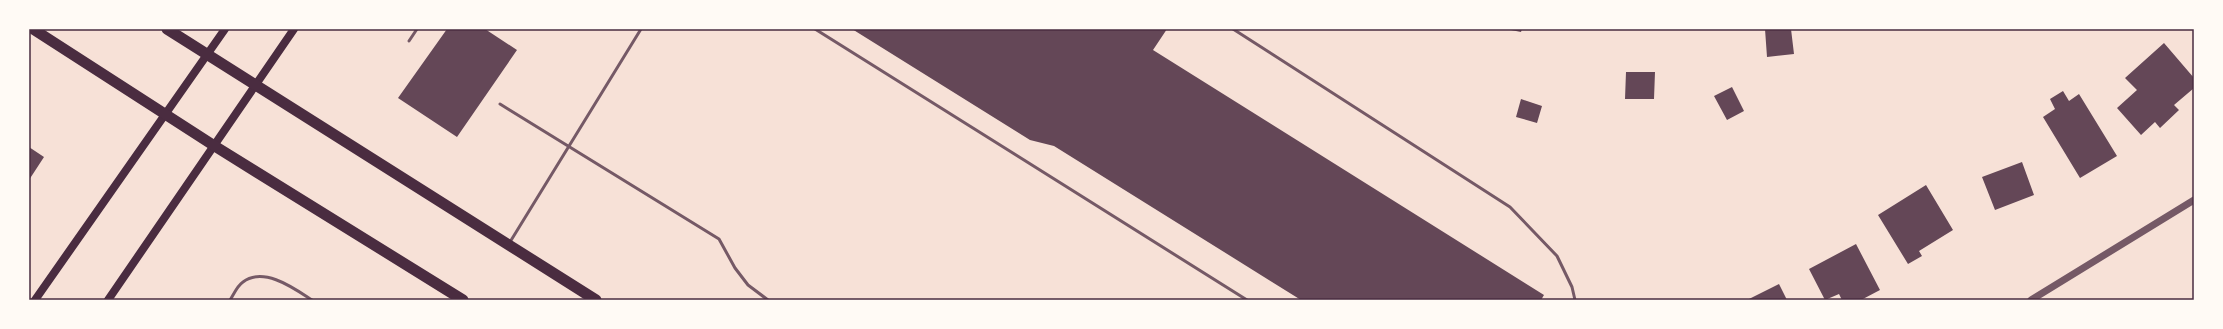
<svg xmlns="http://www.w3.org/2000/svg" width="2223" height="329" viewBox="0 0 2223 329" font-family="'Source Sans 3',sans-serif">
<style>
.building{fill:#644757}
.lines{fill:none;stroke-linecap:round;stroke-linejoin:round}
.service{stroke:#755966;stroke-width:3}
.tertiary{stroke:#755966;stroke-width:7}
.secondary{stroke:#4a2c40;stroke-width:8}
.trunk{stroke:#4a2c40;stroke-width:11}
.neatline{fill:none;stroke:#4a2c40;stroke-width:1.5}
</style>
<rect width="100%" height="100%" fill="#f7e1d7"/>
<path class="building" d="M447 29H485L517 50 457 137 398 98Z
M852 29H1167L1153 50 1544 295 1541 300H1301L1054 146 1030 140Z
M1506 29H1522L1521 32Z
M1765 29H1791L1794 54 1767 57Z
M2164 43 2194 78V88L2174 105 2179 110 2160 128 2155 122 2141 135 2117 108 2137 90 2125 78Z
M1626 72H1655L1654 99H1625Z
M1732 87 1744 111 1727 120 1714 96Z
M2063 91 2069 101 2079 94 2117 156 2080 178 2043 117 2055 109 2050 99Z
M1521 99 1542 106 1537 123 1516 117Z
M29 147 44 157 29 180Z
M2022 162 2034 195 1995 210 1982 177Z
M1926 185 1953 230 1919 251 1922 256 1908 264 1878 215Z
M1856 244 1880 290 1861 300H1842L1839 294 1825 300 1809 269Z
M1779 284 1787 300H1747Z"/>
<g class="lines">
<path class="service" d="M815 29 1247 300
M1233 29 1510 207 1557 256 1572 287 1575 300
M409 41 417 29
M500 104 719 239 735 268 748 285 768 300
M510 242 641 29
M230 300C234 294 237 286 243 282 264 266 295 289 312 300"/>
<path class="tertiary" d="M2031 300 2194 200"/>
<path class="secondary" d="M35 300 225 29
M108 300 294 29"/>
<path class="trunk" d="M33 29 213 145 463 300
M167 29 596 300"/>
</g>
<rect width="2223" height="329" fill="none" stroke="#fffaf5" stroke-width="60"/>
<rect x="30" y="30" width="2163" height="269" class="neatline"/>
</svg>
